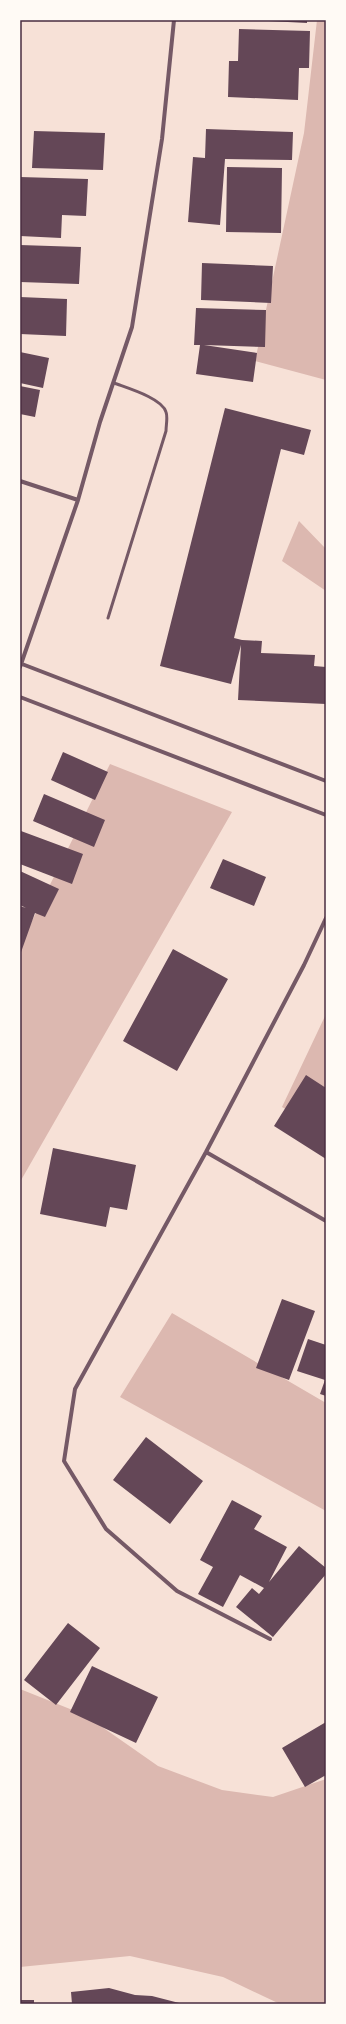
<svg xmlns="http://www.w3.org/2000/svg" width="346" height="2024" viewBox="0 0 346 2024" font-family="'Nunito Sans',sans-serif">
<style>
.water{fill:#dcb8b0}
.building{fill:#644757}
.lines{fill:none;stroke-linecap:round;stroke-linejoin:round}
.service{stroke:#755966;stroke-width:3}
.minor{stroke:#755966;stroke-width:4}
.neatline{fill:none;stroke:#4a2c40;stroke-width:1.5}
</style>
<rect width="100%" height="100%" fill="#f7e1d7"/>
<path class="water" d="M317 20H326V380L255 361 304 133Z
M299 521 326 549V591L282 561Z
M110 764 232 812 20 1182V945Z
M326 1014V1132L282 1107Z
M172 1313 326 1403V1511L120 1397Z
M20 1689 85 1715 158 1766 222 1790 273 1797 326 1779V2004H280L223 1977 130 1956 20 1967Z"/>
<path class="building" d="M248 20H307V23Z
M239 29 310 31 309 68H299L298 100 228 97 229 61H238Z
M206 129 293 132 292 160 225 159 220 225 188 222 193 157 205 158Z
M34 131 105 133 103 170 32 168Z
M227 167 282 168 281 233 226 232Z
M20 177 88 179 86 216 62 215 61 238 20 236Z
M20 245 81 247 79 284 20 282Z
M202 263 273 266 271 303 201 300Z
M20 297 67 299 66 336 20 334Z
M196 308 266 310 265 347 204 345 257 353 253 382 196 374 200 345H194Z
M20 352 49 358 43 388 20 383Z
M20 386 40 390 35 417 20 414Z
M225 408 311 430 304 455 281 449 234 638 242 640 262 641 261 653 315 655 314 666 326 667V704L238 700 241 645 231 684 160 666Z
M63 752 108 772 95 800 51 780Z
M44 794 105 820 94 847 33 821Z
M21 831 83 854 72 884 20 864Z
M223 859 266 877 254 906 210 888Z
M20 871 59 889 45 917 35 913 20 955V906L26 908 20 905Z
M173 949 228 979 177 1071 123 1041Z
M306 1075 326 1088V1159L274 1126Z
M53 1148 136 1165 127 1210 110 1207 106 1227 40 1214Z
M282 1299 315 1311 289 1380 256 1368Z
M308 1339 326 1345V1396L320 1394 325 1380 297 1371Z
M146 1437 203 1481 170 1524 113 1480Z
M232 1500 262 1516 254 1529 287 1547 269 1582 299 1546 326 1568V1574L273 1637 236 1607 252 1588 259 1594 264 1588 240 1575 223 1607 198 1594 213 1567 200 1560Z
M68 1623 100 1648 56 1705 24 1680Z
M92 1666 158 1697 136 1743 70 1712Z
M326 1722V1775L305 1787 282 1748Z
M109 1988 135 1995 152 1996 183 2004H72L71 1992Z
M20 2000H34V2004H20Z"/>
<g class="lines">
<path class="service" d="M108 618 166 431C166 425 168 417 166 412 162 398 127 388 114 383"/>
<path class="minor" d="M20 481 78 500
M22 664 326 781
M20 667 78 500 100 422 132 327 162 139 174 20
M20 697 326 815
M206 1152 326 1221
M270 1639 177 1591 106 1529 64 1461 75 1389 206 1152 304 965 326 918"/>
</g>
<rect width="346" height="2024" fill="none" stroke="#fffaf5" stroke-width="42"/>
<rect x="21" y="21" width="304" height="1982" class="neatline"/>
</svg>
